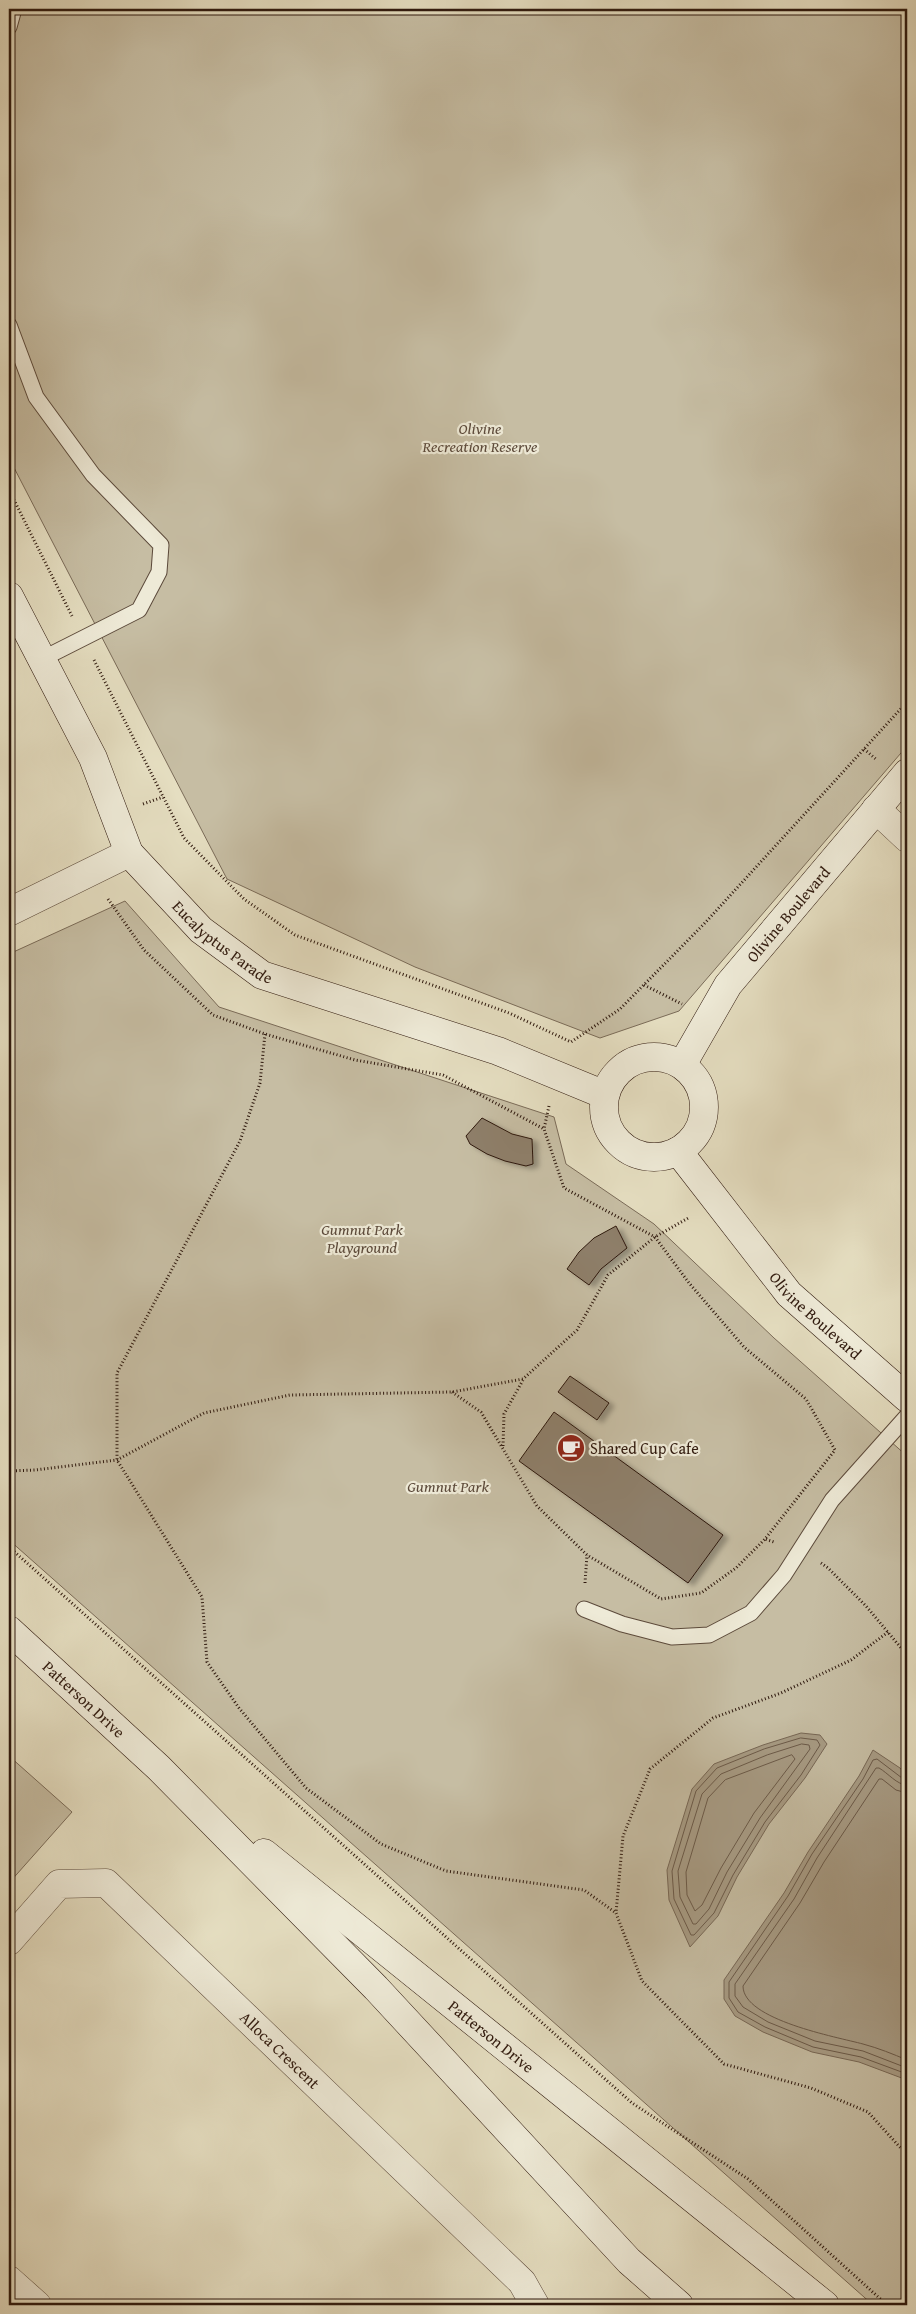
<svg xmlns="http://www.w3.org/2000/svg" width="916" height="2314" viewBox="0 0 916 2314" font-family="'Gentium Book Plus',serif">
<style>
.green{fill:#c6bda3;stroke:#7a6b58}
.water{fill:#a79b84;stroke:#776755}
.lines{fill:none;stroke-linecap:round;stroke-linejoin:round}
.shore{stroke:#6b5a49;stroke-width:1}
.building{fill:#8e7f6b;stroke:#2f190e;filter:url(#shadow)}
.lane-casing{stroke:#5c4a3b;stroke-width:17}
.street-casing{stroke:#5c4a3b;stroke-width:29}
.secondary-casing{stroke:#2f190e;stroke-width:29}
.path{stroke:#2f190e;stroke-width:3;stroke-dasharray:1 2.5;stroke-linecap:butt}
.lane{stroke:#eeead7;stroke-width:15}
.street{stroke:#eeead7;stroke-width:28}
.secondary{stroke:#eeead7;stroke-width:28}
.labels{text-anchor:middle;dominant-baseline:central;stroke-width:4.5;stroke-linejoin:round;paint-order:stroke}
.park-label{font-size:16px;font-style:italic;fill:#5c4a3b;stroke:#eeead7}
.street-label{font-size:16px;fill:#2f190e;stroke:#eeead7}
.poi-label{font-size:16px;fill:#2f190e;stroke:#eeead7;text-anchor:start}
</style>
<defs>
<filter id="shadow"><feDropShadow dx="5.5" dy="3" stdDeviation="2.5" flood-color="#0004"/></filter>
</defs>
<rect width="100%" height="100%" fill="#e5dec1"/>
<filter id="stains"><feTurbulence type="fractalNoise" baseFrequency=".004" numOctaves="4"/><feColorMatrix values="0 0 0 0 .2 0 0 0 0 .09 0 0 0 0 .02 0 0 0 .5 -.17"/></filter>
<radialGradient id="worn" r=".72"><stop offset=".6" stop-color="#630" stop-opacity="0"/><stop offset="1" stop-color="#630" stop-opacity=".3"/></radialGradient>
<path class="green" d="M9 9H907V746L679 1011 600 1038 415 967 227 879 9 458Z
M125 901 219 1007 554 1117 566 1164 654 1224 774 1338 907 1456V2305H873L9 1540V954Z
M9 1756 72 1812 9 1883Z"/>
<path class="water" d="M801 1733 820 1735 827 1744 805 1778 769 1824 737 1877 718 1916 690 1947 669 1900 667 1870 692 1789 714 1764 763 1745Z
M873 1750 900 1768 907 1776V2080L859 2062 812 2052 763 2032 735 2016 724 1999V1980L784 1893 808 1852 859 1776Z"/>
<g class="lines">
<path class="shore" d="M801 1738 817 1740 820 1745 801 1775 765 1822 733 1875 714 1913 694 1935H691L674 1899 672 1871 696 1791 717 1768 764 1749Z
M802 1744 809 1745 810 1749 760 1818 727 1872 709 1909 696 1924H693L680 1897 678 1871 702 1794 721 1774 767 1755Z
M792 1755 795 1759 754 1813 721 1868 702 1905 695 1911 687 1895 686 1872 708 1798 725 1780Z
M907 1779 902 1778 877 1759 873 1760 863 1779 812 1854 788 1896 729 1982V1998L738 2012 765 2027 813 2047 861 2057 907 2074
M907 1785C897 1785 888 1773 879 1768H876L817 1858 794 1899 735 1984V1996L743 2007 768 2022 815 2041 863 2051 907 2068
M907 1793 896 1790 882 1779H879L824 1862 800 1903 743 1986C743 2020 837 2037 863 2044 878 2048 893 2054 907 2060"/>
</g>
<path class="building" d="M482 1118 512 1134 532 1139 533 1164 526 1166 505 1161 487 1154 470 1144 466 1136Z
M616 1226 627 1248 601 1269 589 1285 567 1269 579 1252 594 1238Z
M570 1376 609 1403 597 1420 558 1392Z
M554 1412 723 1535 688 1583 519 1461Z"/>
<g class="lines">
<defs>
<path id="lane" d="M9 27 14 9
M9 325 36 397 93 475 161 545 159 572 139 610 42 659
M584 1609 622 1624 672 1637 709 1635 751 1613 784 1575 832 1500 907 1416"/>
<g id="street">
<path d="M876 809 907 838"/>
<path d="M9 912 129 853"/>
<path id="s1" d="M9 1941 59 1884 106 1883 522 2282 535 2305"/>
<path d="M9 2280 37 2305"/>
</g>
<g id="secondary">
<path id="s2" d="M9 596 93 758 129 853 201 930 262 975 498 1051 605 1095"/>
<circle cx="654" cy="1107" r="50"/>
<path id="s3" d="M682 1065 728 985 907 773"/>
<path id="s4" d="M678 1151 789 1294 907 1398"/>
<path id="s5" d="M9 1630 159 1768 376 1988 629 2261 679 2305"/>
<path id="s6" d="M264 1853 825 2305"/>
</g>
</defs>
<use href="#lane" class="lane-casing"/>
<use href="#street" class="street-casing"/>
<use href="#secondary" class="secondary-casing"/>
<path class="path" d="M9 490 72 616
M94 660 184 838 244 899 295 935 509 1013 571 1042 620 1009 704 924 907 702
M864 749 877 760
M143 804 163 797
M108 899 144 950 213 1015 265 1034 355 1060 443 1075 544 1129
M644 985 682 1004
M265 1034 260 1083 240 1141 117 1373V1460L202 1597 207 1662 239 1708 306 1788 381 1844 446 1871 584 1890 616 1913
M549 1106 544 1129 564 1188 655 1237 689 1283 744 1347 806 1399 835 1450 765 1539 774 1542
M452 1392 481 1412 537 1506 587 1555 661 1599 701 1593 736 1568 765 1539
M503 1446 504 1414 523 1380
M9 1471 35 1470 117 1460 204 1413 290 1395 452 1392 523 1379 577 1330 608 1275 655 1237 690 1217
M9 1547 632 2103 748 2179 887 2305
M821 1563 828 1568 866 1606 907 1655
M585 1583 587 1555
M888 1632 851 1660 781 1693 713 1718 650 1769 623 1836 616 1913 642 1981 724 2064 811 2088 868 2112 907 2155"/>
<use href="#lane" class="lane"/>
<use href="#street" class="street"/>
<use href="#secondary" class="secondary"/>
</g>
<defs>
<symbol id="cafe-disc" viewBox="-11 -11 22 22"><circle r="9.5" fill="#8f2418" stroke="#eeead7"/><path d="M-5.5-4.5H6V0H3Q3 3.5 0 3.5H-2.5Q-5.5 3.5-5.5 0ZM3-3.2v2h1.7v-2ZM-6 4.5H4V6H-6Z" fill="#fff"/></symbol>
</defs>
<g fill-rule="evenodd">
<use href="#cafe-disc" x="555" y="1432" width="32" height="32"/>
</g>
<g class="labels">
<g class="park-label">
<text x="480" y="428">Olivine<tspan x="480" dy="18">Recreation Reserve</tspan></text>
<text x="362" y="1229">Gumnut Park<tspan x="362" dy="18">Playground</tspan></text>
<text x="448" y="1486">Gumnut Park</text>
</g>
<g class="street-label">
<text stroke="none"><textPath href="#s3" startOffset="185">Olivine Boulevard</textPath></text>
<text stroke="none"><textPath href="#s2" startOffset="414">Eucalyptus Parade</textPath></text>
<text stroke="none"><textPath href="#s4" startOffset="215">Olivine Boulevard</textPath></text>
<text stroke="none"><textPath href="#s5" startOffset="102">Patterson Drive</textPath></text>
<text stroke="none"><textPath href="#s6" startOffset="292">Patterson Drive</textPath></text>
<text stroke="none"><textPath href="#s1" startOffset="364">Alloca Crescent</textPath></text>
</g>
<g class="poi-label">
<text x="590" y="1448">Shared Cup Cafe</text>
</g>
</g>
<rect width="916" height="2314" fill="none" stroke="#e5dec1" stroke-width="30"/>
<rect x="10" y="10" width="896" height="2294" fill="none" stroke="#2f190e" stroke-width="2.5"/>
<rect x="15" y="15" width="886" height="2284" fill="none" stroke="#2f190e"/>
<rect width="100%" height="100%" filter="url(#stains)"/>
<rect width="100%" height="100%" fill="url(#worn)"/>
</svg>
